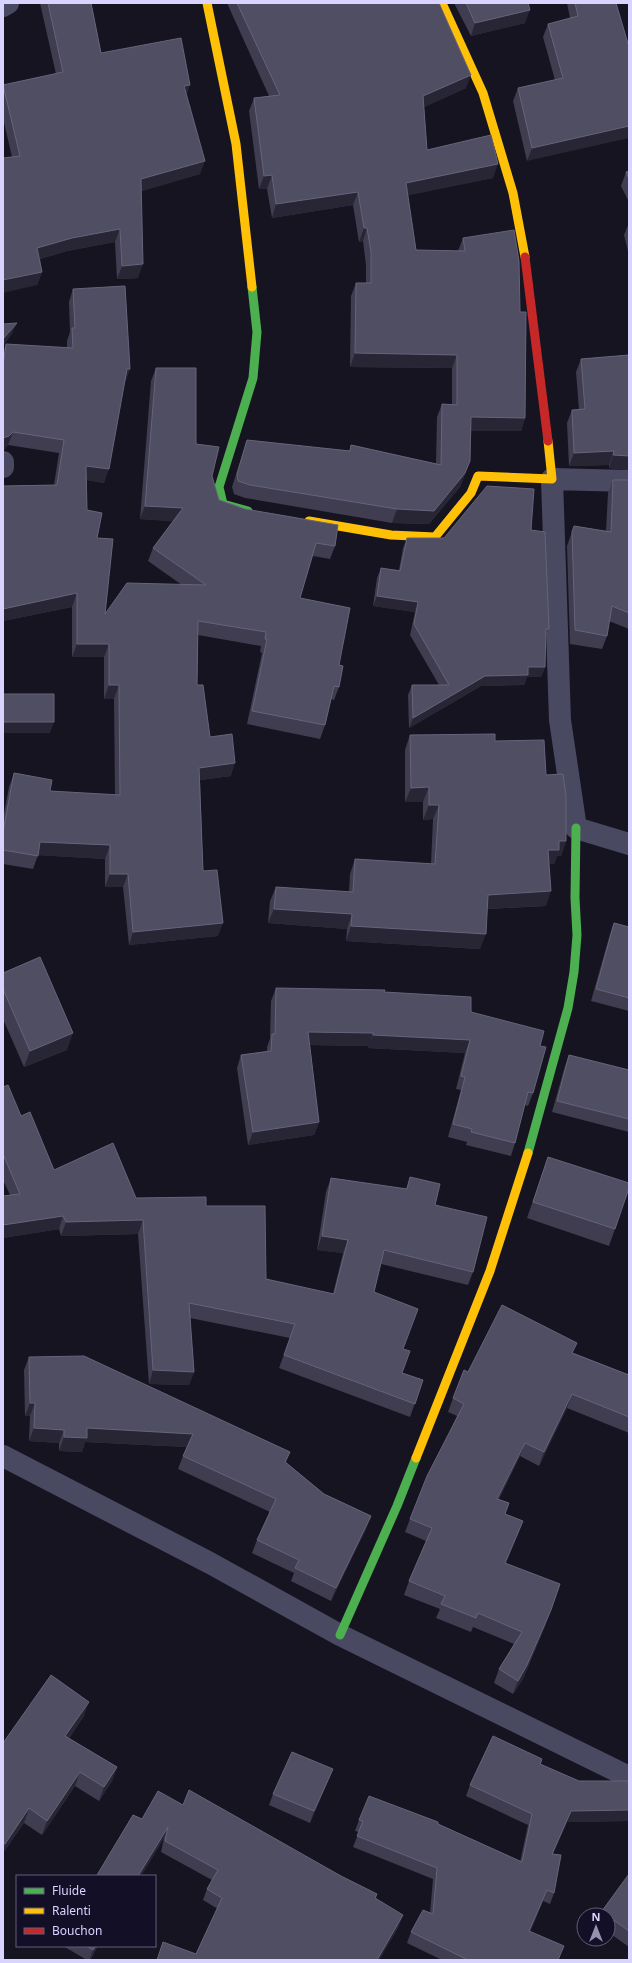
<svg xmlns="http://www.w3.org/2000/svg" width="632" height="1963" viewBox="0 0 632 1963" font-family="'Noto Sans',sans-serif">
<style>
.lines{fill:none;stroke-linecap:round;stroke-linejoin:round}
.street{stroke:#4a4962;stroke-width:22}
.fast{stroke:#4caf50;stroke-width:9}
.slow{stroke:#ffc107;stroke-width:9}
.jam{stroke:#c62828;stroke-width:9}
.wall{fill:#403d50}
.shaded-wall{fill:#282635}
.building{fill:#504e63;stroke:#66637b}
</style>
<rect width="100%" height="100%" fill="#161421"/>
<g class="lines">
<path class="street" d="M3 6 8 3
M3 462V467
M629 481 552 479 560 720 576 828 629 844
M3 1456 210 1563 340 1635 629 1777"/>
<path class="fast" d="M248 511 223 504 219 487 253 378 257 332 252 287
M528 1153 568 1008 574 972 577 935 575 898 576 828
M340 1635 397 1506 416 1458"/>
<path class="slow" d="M207 3 236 144 252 287
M442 3 483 93 513 193 525 257
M309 521 391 535 435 537 471 493 478 476 552 479 548 441
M416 1458 490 1271 528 1153"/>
<path class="jam" d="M525 257 548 441"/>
</g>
<path class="wall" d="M40 3H91L101 53 186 95 200 174 141 191 138 278 117 279 115 242 67 251 40 259 42 272 37 285 12 157 3 118V85L56 74Z
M227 3H439L466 88 424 107 427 150 493 178 407 195 416 250 458 251 463 238 520 312 525 418 521 431H471L465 474 460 487 429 524 392 523 245 498 234 494 232 487 247 440 349 451 351 445 436 464 437 417 442 404H452V368L350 367 351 296 356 283H366V265L363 241 359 242 353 205 272 218 267 189H259L249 111 254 98 269 96Z
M454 3H528L525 23 471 36Z
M567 3H616L527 161 513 101 518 88 555 80 543 37 548 24 570 18Z
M629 171V202L621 186 626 172Z
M629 223V255L624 235Z
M73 289 130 369 125 382H124L104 483 87 480V510L97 538 105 614 182 585 148 561 153 548 173 521 140 519 151 381 156 368 196 444 212 476 219 500 335 546 330 559 313 556 300 598 339 665V687L334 700 331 699 325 725 320 739 247 724 262 653 260 652 261 646 198 635 197 685 210 737 231 776 200 780 203 871 218 936 129 945 123 887H105V859L38 855 33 869 3 864V819L9 787 14 773 50 791 115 795 114 699H104V657H72V607L3 621V486L54 485 59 453 8 445 4 450H3V353L6 344 67 348V341L70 332 69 302Z
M629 355V470L609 468V465L569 466 567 423 572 410H579L576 372 581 359Z
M613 480H629V629L609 621 607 636 602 649 570 644 567 546 574 526 606 531 608 493Z
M531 530 549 629 545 637V667L541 677H527L524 685 481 686 409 728 408 695 412 685H439L410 635 415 612 373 606 377 578 381 568 399 570 403 548 407 538H444Z
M410 735 495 741 546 775 566 841 561 856H557L554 864H549L546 906 487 909 480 949 346 941 347 929 268 923 270 901 276 887 349 892 350 874 355 859 431 864 433 819 423 820V802H405V750Z
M614 923 629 927V1011L591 1001 610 934Z
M3 973 67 1050 24 1067 3 1019Z
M276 988 384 992 471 1012 540 1046 533 1093 528 1106 525 1105 515 1143 511 1156 466 1145 467 1142 448 1137 461 1090 456 1089 465 1053 368 1048 369 1046 310 1045 319 1122 314 1135 248 1145 237 1068 241 1055 267 1051V1047L270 1039 271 1001Z
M569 1055 629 1070V1132L552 1112 565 1066Z
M3 1087 54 1170 136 1198 206 1206 266 1279 333 1294 343 1253 317 1250 326 1192 331 1178 406 1189 410 1177 435 1205 473 1272 468 1285 381 1264 374 1292 403 1349 402 1373 423 1380 410 1417 279 1368 290 1338 190 1318 194 1372 189 1385 149 1384 138 1234 61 1236 59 1229 3 1238V1196L10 1195 3 1180Z
M548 1157 615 1229 609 1246 527 1218Z
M574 1353 629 1375V1433L567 1408 539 1466 520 1456 499 1499 509 1503 505 1514 523 1521 506 1563 546 1624 523 1679 513 1694 494 1683 499 1669 514 1644 473 1627 471 1632 436 1618 440 1609 404 1595 409 1581 426 1541 405 1532 410 1519 457 1416 448 1412 453 1398 468 1372Z
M29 1357 290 1452 286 1462 324 1494 371 1516 366 1529 331 1601 291 1581 294 1573 252 1553 257 1540 270 1512 178 1469 183 1456 187 1447 85 1442 82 1452 59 1451V1443L29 1441 30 1416H25L24 1370Z
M84 1716 69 1738 117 1767 112 1781 99 1801 75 1786 42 1835 24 1823 3 1853V1743Z
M542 1759 541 1764 628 1821 567 1822 553 1854 554 1893 550 1904 543 1901 530 1932 559 1960H442L407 1943 411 1932 430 1913 433 1879 353 1847 359 1832 355 1831 359 1820 438 1824 520 1862 528 1825 466 1796 470 1785Z
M333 1769 328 1781 310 1823 269 1805 273 1794Z
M183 1805 341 1876 377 1894 376 1898 399 1926 379 1960H157L196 1954 218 1909 203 1900 207 1889 212 1880 161 1852 164 1838 141 1876H97L133 1815 142 1819Z
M629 1874V1947L608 1932V1915H600L602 1911Z
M63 1946H98L90 1960H87Z"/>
<path class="shaded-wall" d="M530 10 525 23 471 36 475 23Z
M471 75 466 88 418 110 423 96Z
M190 85 185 99 184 86Z
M629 126V138L527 161 532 148Z
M205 161 200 174 136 193 141 179Z
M498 164 493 178 401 197 406 183Z
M272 175 267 189H259L264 176Z
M358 192 353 205 272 218 276 204Z
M364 228H367L363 241 359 242Z
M120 229 115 242 67 251 32 261 37 248 72 238Z
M143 264 138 278 117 279 122 266Z
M42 272 37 285 3 293V280Z
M17 323 12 334 3 346V339Z
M355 353 457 355 452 368 350 367Z
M127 369H130L125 382H122Z
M471 417 525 418 521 431H466Z
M13 432 8 445 4 450H3V438Z
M614 451 609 465 569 466 574 453Z
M613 455 629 456V470L609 468Z
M470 461 460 487 429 524 392 523 397 509Z
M86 466 109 469 104 483 82 479Z
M145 506 183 508 178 522 140 519Z
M77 593 72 607 3 621V609Z
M377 596 418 602 415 612 373 606Z
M77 644H109L104 657H72Z
M528 667H545L541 677H527L524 685 481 686 409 728 413 718 485 676Z
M109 685H119L114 699H104Z
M3 722H54L50 733H3Z
M235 763 231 776 194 781 199 768Z
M429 787 423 802H405L411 788Z
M429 805H439L433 819 423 820Z
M559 841H566L561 856H557L554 864H543L548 850Z
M40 842 110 845 105 859 35 855Z
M110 874H128L123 887H105Z
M551 891 546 906 483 909 488 895Z
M274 909 352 914 347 929 268 923Z
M223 923 218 936 129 945 133 932Z
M351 926 486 934 480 949 346 941Z
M308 1032 373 1033 369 1046 304 1045Z
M73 1033 67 1050 24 1067 30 1051Z
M373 1035 470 1040 465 1053 368 1048Z
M319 1122 314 1135 248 1145 253 1132Z
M63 1216 59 1229 3 1238V1225Z
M143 1220 138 1234 61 1236 66 1222Z
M322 1236 348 1240 343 1253 317 1250Z
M153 1370 194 1372 189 1385 149 1384Z
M572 1394 567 1408 539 1466 544 1452Z
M30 1403H35L30 1416H25Z
M34 1428 64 1430 59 1443 29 1441Z
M87 1428 193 1434 188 1447 85 1442 82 1452 59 1451 64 1437Z
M525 1443 520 1456 492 1512 497 1499Z
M371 1516 366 1529 331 1601 336 1588Z
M523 1521 518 1534 500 1577 505 1563Z
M551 1610 546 1624 523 1679 513 1694 518 1681Z
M89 1702 84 1716 60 1750 65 1736Z
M117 1767 112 1781 99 1801 104 1787Z
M333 1769 328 1781 310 1823 314 1811Z
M80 1772 75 1786 42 1835 47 1821Z
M29 1808 24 1823 3 1853V1849L5 1844Z
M629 1810V1817L628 1821 567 1822 548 1865 552 1854 571 1811Z
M168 1827 164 1838 141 1876H138Z
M547 1890 543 1901 525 1942 529 1931Z
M403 1915 399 1926 379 1960H377Z
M96 1946H98L89 1960 93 1950Z"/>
<path class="building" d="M48 3H91L101 53 181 38 190 85 184 86 205 161 141 179 143 264 122 266 120 229 72 238 37 248 42 272 3 280V158L20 156 3 85 63 72Z
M237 3H439L471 75 423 96 427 150 491 135 498 164 406 183 416 250 465 251 463 238 514 230 519 261 520 312H526L525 418 471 417 470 461 465 473 434 511 397 509 250 485 238 481 237 474 247 440 350 451 351 445 441 465 442 404 457 405V355L355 353 356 283H371V252L367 228H364L358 192 276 204 272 175 264 176 254 98 280 95Z
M466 3H528L530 10 475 23Z
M575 3H616L629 47V126L532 148 518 88 563 78 548 24 578 16Z
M629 171V179L626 172Z
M125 286 130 369H127L109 469 86 466 87 510 102 513 97 538 113 539 105 614 127 583 206 585 153 548 183 508 145 506 156 368H196V444L219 447 212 476 219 500 245 509 338 525 335 546 316 543 300 598 350 608 339 665 343 666 339 687 334 686 325 725 252 711 267 639H265L266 632 198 621 197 685H203L210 737 232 734 235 763 199 768 203 871 217 870 223 923 133 932 128 874H110V845L40 842 38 856 3 850V832L14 773 52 780 50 791 120 795 119 685H109V644H77V593L3 609V486L57 485 64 440 13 432 9 436 3 438V366L6 344 73 348 72 328H75L73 289Z
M17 323 3 339V324Z
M629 355V456L613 455 614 451 574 453 572 410 585 409 581 359Z
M613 480H629V613L612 606 607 636 575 630 572 532 574 526 611 532Z
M487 486 534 489 531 530 545 532 549 629H546L545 667H528V675L485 676 413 718 412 685H449L414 624 418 602 377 596 381 568 400 571 407 538H444Z
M3 694H54V722H3Z
M495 734V741L544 740 546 775 563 774 566 796V841H559V850H548L551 891 488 895 486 934 351 926 352 914 274 909 276 887 353 892 355 859 435 864 439 805H429V787L411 788 410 735Z
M614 923 629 927V998L596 989Z
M40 957 73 1033 30 1051 3 989V973Z
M276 988 385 990 384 992 471 997V1012L544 1031 540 1046 546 1047 533 1093 528 1092 515 1143 471 1132 472 1129 453 1124 465 1077 461 1076 470 1040 373 1035V1033L308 1032 319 1122 253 1132 241 1055 271 1051 272 1034H275Z
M569 1055 629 1070V1119L557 1101Z
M8 1085 21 1116 30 1112 54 1170 113 1143 136 1198 206 1197V1206H265L266 1279 334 1294 348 1240 322 1236 331 1178 407 1189 410 1177 440 1184 435 1205 487 1217 473 1272 384 1250 374 1292 418 1309 403 1349 410 1351 402 1373 423 1380 415 1404 284 1355 295 1324 189 1303 194 1372 153 1370 143 1220 66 1222 63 1216 3 1225V1196L20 1194 3 1154V1087Z
M548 1157 629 1183V1188L615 1229 533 1202Z
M502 1305 577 1343 572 1353 629 1375V1417L572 1394 544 1452 525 1443 497 1499 509 1503 505 1514 523 1521 505 1563 560 1584 551 1610 527 1665 518 1681 499 1669 522 1632 478 1613 476 1618 441 1604 445 1596 409 1581 432 1528 410 1519 427 1476 464 1404 453 1398 464 1370 468 1372Z
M84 1356 290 1452 285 1462 324 1494 371 1516 336 1588 295 1568 299 1560 257 1540 276 1499 183 1456 193 1434 87 1428V1438L64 1437V1430L34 1428 35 1403H30L29 1357Z
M51 1675 89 1702 65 1736 117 1767 104 1787 80 1772 47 1821 29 1808 5 1844 3 1842V1743Z
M493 1736 542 1759 540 1764 579 1781H629V1810L571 1811 552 1854 561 1855 554 1893 547 1890 529 1931 564 1946 558 1960H468L411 1932 423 1910 433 1914 437 1868 357 1836 363 1821 359 1820 369 1796 438 1822V1824L522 1862 532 1814 470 1785Z
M292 1752 333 1769 314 1811 273 1794Z
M189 1790 341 1876 377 1894 375 1898 403 1915 377 1960H157L163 1942 196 1954 222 1898 207 1889 218 1870 165 1841 168 1827 138 1876H99L97 1875 133 1815 142 1819 158 1791 183 1805Z
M629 1874V1931L608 1916V1915H607L602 1911Z
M86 1946H96L93 1950Z"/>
<rect width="632" height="1963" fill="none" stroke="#d9d4ff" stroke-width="8"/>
<rect x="16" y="1875" width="140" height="72" fill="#130f26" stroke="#625e7d"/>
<rect x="24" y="1888" width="20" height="6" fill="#4caf50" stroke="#625e7d"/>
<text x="52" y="1895" font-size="12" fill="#d9d4ff">Fluide</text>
<rect x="24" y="1908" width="20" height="6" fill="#ffc107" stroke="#625e7d"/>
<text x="52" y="1915" font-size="12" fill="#d9d4ff">Ralenti</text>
<rect x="24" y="1928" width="20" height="6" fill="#c62828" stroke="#625e7d"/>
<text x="52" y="1935" font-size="12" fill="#d9d4ff">Bouchon</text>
<g transform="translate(596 1927)"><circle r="19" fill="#130f26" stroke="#625e7d"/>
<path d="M0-3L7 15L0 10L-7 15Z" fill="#9591b1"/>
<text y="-6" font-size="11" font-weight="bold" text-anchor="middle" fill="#d9d4ff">N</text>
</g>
</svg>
